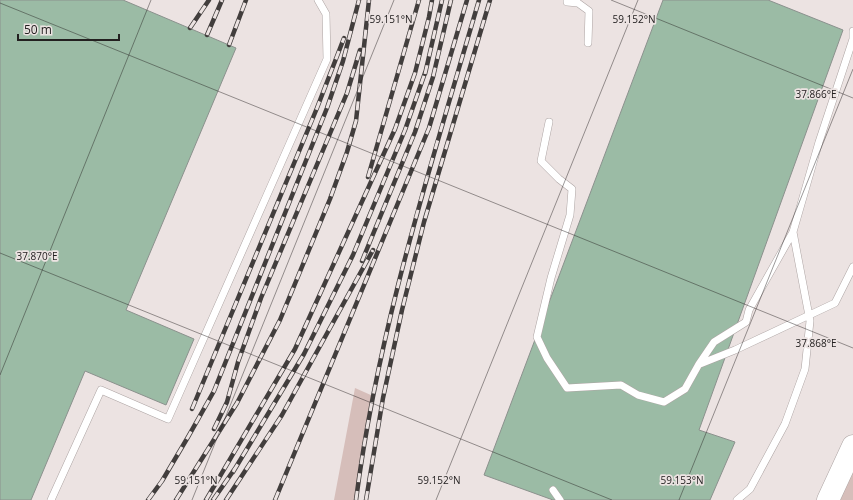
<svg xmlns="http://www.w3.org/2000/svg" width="853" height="500" viewBox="0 0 853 500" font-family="'Open Sans',sans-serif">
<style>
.green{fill:#d6beba}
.building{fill:#9bbba5;stroke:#8b918d}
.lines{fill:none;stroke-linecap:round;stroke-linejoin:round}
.lane-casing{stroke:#ada4a3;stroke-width:8}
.primary-casing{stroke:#ada4a3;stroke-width:23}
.lane{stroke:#fff;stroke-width:7}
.primary{stroke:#fff;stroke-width:22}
.rail-casing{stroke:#423e3d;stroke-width:4.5}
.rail{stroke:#ece3e2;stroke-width:3;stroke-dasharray:9;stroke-linecap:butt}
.ticks{fill:none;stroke:#232020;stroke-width:1;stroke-opacity:0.45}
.ticks-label{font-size:10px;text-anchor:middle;fill:#232020;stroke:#ece3e2;stroke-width:3.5;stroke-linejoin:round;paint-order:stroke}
</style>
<rect width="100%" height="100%" fill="#ece3e2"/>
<path class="green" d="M355 388 373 396 356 500H334Z
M853 466V500H838Z"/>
<path class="building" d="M0 0H123L236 48 126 310 194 339 166 405 85 371 31 500H0Z
M663 0H768L843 30 699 430 735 442 710 500H553L484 475Z"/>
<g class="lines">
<defs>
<path id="lane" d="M567 0V2L578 3 589 11 588 43
M549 122 541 161 559 179 572 189 570 215 551 278 537 337 547 358 567 388 621 385 638 395 664 402 685 389 699 364 714 342 746 322 749 310 793 232
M700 364 735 350 835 303 853 267
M553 490 560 500
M51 500 101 390 168 419 327 59 326 14 318 0
M737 500 750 489 785 424 805 369 810 321 793 232 819 142 853 39V31"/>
<path id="primary" d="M828 500 853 446"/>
</defs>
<use href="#lane" class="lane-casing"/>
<use href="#primary" class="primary-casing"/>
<use href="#lane" class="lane"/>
<use href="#primary" class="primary"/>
<defs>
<path id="rail" d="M190 28 209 0
M207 35 222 0
M229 45 246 0
M425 74 442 0
M368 177 419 0
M362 261 415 132 433 77 451 0
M192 409 317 108 344 38
M214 429 227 402 238 362 261 298 347 93 360 50
M233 472 304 354 353 255 405 130 426 70
M148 500 162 481 188 437 214 391 327 108 343 61 359 0
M176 500 237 403 280 320 330 199 347 152 356 121 369 0
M206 500 295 349 395 129 415 73 429 17 432 0
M213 500 236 467
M226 500 282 415 373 250
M275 500 429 128 467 0
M356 500C378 329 431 165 479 0
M366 500 383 398 402 310 424 222 490 0"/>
</defs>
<use href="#rail" class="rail-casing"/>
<use href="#rail" class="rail"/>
</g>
<path class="ticks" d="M611 0 853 98M0 3 853 348M0 253 612 500M0 375 151 0M192 500 394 0M436 500 638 0M679 500 853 69"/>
<g class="ticks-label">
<text x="391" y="23">59.151°N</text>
<text x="634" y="23">59.152°N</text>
<text x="816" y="98">37.866°E</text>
<text x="37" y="260">37.870°E</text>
<text x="816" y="347">37.868°E</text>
<text x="196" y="484">59.151°N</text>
<text x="439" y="484">59.152°N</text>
<text x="682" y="484">59.153°N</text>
</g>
<path d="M18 34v6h101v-6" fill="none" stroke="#232020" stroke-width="2"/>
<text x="24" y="34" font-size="12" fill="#232020" stroke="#ece3e2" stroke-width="3" paint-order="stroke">50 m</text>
</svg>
